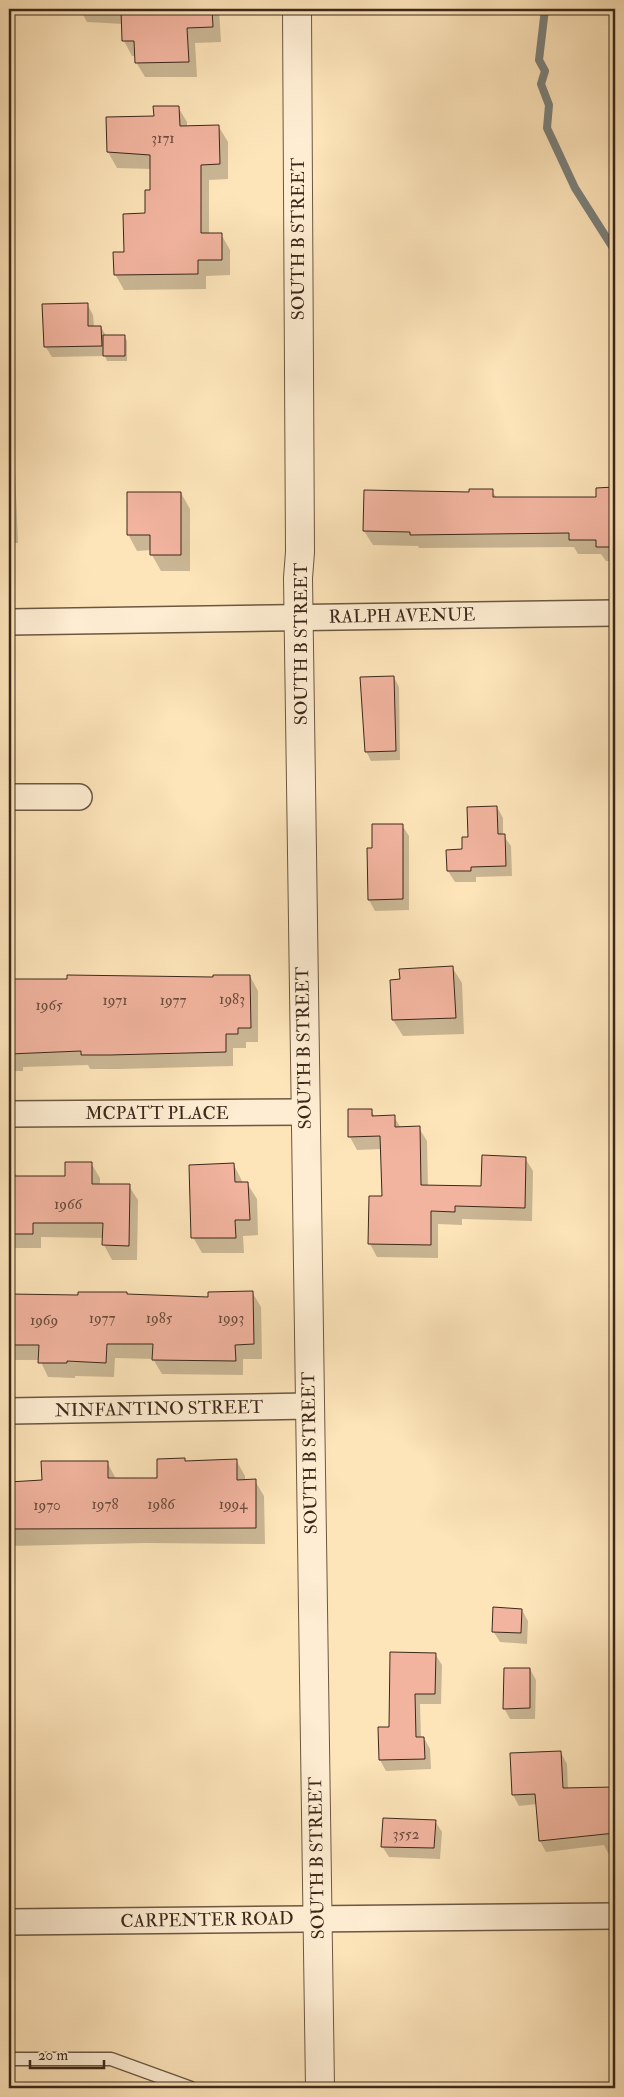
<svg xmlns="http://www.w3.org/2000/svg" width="624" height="2097" viewBox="0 0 624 2097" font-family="'IM FELL Double Pica',serif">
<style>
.shadow{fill:#0003}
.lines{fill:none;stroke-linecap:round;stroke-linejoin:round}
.stream{stroke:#7b807b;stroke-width:8}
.building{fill:#f2b49f;stroke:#3c281b}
.service-casing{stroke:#6c5742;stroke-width:15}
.minor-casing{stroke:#6c5742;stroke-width:28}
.tertiary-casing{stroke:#6c5742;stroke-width:30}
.service{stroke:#feedd2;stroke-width:12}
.minor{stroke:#feedd2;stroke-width:25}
.tertiary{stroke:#feedd2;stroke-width:28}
.labels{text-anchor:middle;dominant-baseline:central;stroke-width:4;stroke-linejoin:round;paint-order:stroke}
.number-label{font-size:15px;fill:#6a4b3c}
.street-label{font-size:18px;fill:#3c281b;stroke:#feedd2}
</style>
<rect width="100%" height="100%" fill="#fde4b9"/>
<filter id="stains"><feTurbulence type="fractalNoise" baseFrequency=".004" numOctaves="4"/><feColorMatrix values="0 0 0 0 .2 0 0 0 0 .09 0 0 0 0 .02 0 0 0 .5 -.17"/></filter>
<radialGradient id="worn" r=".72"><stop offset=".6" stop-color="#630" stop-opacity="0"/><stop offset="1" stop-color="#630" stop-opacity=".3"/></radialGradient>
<path class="shadow" d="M80 9H219L221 42 195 43 197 77H145L136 62V56H132L124 41 123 24 87 22Z
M411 9H437V12H412Z
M178 107 187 122V127H219L228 142V179L209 180V234H221L230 250V275L206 276V289L124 290 115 274 146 215 152 192 151 169 117 168 108 152 107 118 155 117Z
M87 304 93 315 94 327H101L106 336H124L127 341V361H107L105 356 52 357 45 346Z
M9 458 15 468 18 543H9Z
M614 489 615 492V561H606L601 554H578L574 547 419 548 418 546 373 545 364 531 470 493 492 491 497 498H597Z
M181 493 190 509V571H161L152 555V550L137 551 128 534Z
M394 677 399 687 400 760 371 761 366 751 362 678Z
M497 807 503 818V835L511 846 512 876 476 877V882H455L448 871 463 850 469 838Z
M402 825 409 836V910L375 911 369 900 373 849Z
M452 967 462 983 464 1034 403 1036 393 1020 391 981Z
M250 976 258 991V1042H246V1048H233V1066L119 1069H90L88 1065 23 1067V1071H9V1006L214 978Z
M371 1110 375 1117H394L401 1128H419L427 1141 428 1187H483L525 1158 533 1171 532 1221 462 1219V1225L438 1224V1258L377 1257 370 1244V1197H383L382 1149 357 1150 350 1137Z
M9 1163 18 1178H67L91 1163 100 1178V1185L129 1186 138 1200 137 1260H112L104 1245V1238L41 1237V1248H9Z
M234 1165 243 1183H247L257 1199 258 1235 243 1236 244 1253H202L193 1237Z
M252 1292 261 1307 262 1359H243V1375L162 1374 153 1359 115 1358 114 1377 75 1376V1378L48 1377 40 1360H9V1294L79 1296 128 1295 209 1298Z
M184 1460 186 1462 236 1460 245 1476V1481H255L264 1496 265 1544 146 1543 9 1546V1483L43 1481 107 1462 116 1479 158 1480Z
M522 1610 528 1621 527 1644 500 1642 493 1631Z
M435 1654 442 1665 441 1704H420L421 1738H424L430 1749 431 1769 386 1771 380 1760 390 1728Z
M530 1669 536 1680 535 1719H510L504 1708Z
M561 1753 567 1764 568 1789 615 1788V1853H608L604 1845 546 1852 540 1841 537 1804 519 1806 513 1795Z
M435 1821 442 1832 440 1859 389 1857 382 1846Z"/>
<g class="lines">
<path class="stream" d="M545 9 539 60 545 71 541 84 549 105 547 128 575 188 615 251"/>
</g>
<path class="building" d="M121 9H212L213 27 187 28 189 62 135 63 134 41H122Z
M153 106H179L180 126 219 125 220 164 201 165V233H222V260H198V274L114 275 113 252H124L123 214 145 213V190H150V155L107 152 106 117 154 116Z
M88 303V326H101L102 346 44 347 42 304Z
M103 335H125V356H103Z
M614 487 615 547H596V540H569V533L410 535V532L363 531 364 490 469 492V489H493V497H596V488Z
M127 492H181V555H150V535H127Z
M394 676 396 751 365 752 360 677Z
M497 806 498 834H505L506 866 471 867V871H447L446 850 462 849V837H468L467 807Z
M372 824H403V899L368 900 367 848H372Z
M453 966 456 1018 392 1020 390 980 400 979 399 969Z
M67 975 213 977V975H250L251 1028H238V1034H226V1052L110 1055H81V1051L9 1054V979H67Z
M348 1109H372V1116L395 1115V1127L420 1126 421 1185 481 1186 482 1155 526 1157 525 1208 455 1206V1212L431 1211V1245L368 1244 369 1196H382L380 1136 348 1137Z
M65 1162H92V1184H130L129 1246 102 1245 103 1223H33V1234H9V1176H65Z
M234 1163 235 1182H248L250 1220H235L236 1238H191L189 1165Z
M253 1291 254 1344 235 1345 236 1361 152 1360 153 1344H107L106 1363 67 1361V1363H38L39 1345H9V1294L78 1295V1292H127V1294L208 1297V1292Z
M185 1458V1461L237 1459V1480L256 1479V1528L9 1529V1482L42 1480 41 1461H108V1478H157V1459Z
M493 1607 522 1609 521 1633 492 1632Z
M390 1652 436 1653 435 1694H415L416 1737H424L425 1759 379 1760 378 1727H389Z
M504 1668H530V1708L503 1709Z
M561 1751 563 1788 615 1787V1833L539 1841 535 1794 512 1795 510 1753Z
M383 1818 436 1820 434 1848 381 1847Z"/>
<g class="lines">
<defs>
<path id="service" d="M9 2059H111L191 2088"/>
<path id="minor" d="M9 622 615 613
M9 797H79
M9 1114 305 1112
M9 1411 309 1406
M9 1922 615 1916"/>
<path id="tertiary" d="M297 9 300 552 298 578 320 2088"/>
</defs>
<use href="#service" class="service-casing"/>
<use href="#minor" class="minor-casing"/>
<use href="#tertiary" class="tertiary-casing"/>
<use href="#service" class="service"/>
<use href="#minor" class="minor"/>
<use href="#tertiary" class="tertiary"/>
</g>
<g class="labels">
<g class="number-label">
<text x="163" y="138">3171</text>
<text x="232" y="999">1983</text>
<text x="115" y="1000">1971</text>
<text x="173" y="1000">1977</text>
<text x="49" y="1005">1965</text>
<text x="68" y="1204">1966</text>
<text x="102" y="1318">1977</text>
<text x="159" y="1318">1985</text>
<text x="231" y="1318">1993</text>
<text x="44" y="1320">1969</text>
<text x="105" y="1504">1978</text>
<text x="161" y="1504">1986</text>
<text x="233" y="1504">1994</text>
<text x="47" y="1505">1970</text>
<text x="406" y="1834">3552</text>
</g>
<g class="street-label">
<text transform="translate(298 239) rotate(-90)">SOUTH B STREET</text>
<text transform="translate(402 616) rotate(-1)">RALPH AVENUE</text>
<text transform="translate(301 644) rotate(-90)">SOUTH B STREET</text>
<text transform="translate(304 1048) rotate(-91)">SOUTH B STREET</text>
<text x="157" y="1113">MCPATT PLACE</text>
<text transform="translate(159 1409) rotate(-1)">NINFANTINO STREET</text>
<text transform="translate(310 1453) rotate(-91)">SOUTH B STREET</text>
<text transform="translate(317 1858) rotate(-91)">SOUTH B STREET</text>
<text transform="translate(207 1920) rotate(-1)">CARPENTER ROAD</text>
</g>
</g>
<rect width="624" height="2097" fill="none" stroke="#fde4b9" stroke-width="30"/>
<rect x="10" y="10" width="604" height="2077" fill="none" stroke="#3c281b" stroke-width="2.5"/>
<rect x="15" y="15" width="594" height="2067" fill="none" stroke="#3c281b"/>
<path d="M30 2060v8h74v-8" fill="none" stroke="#3c281b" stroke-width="2.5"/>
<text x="38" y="2060" font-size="15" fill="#3c281b" stroke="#feedd2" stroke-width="4" paint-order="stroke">20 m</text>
<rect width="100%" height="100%" filter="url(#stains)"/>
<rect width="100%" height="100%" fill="url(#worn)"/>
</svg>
